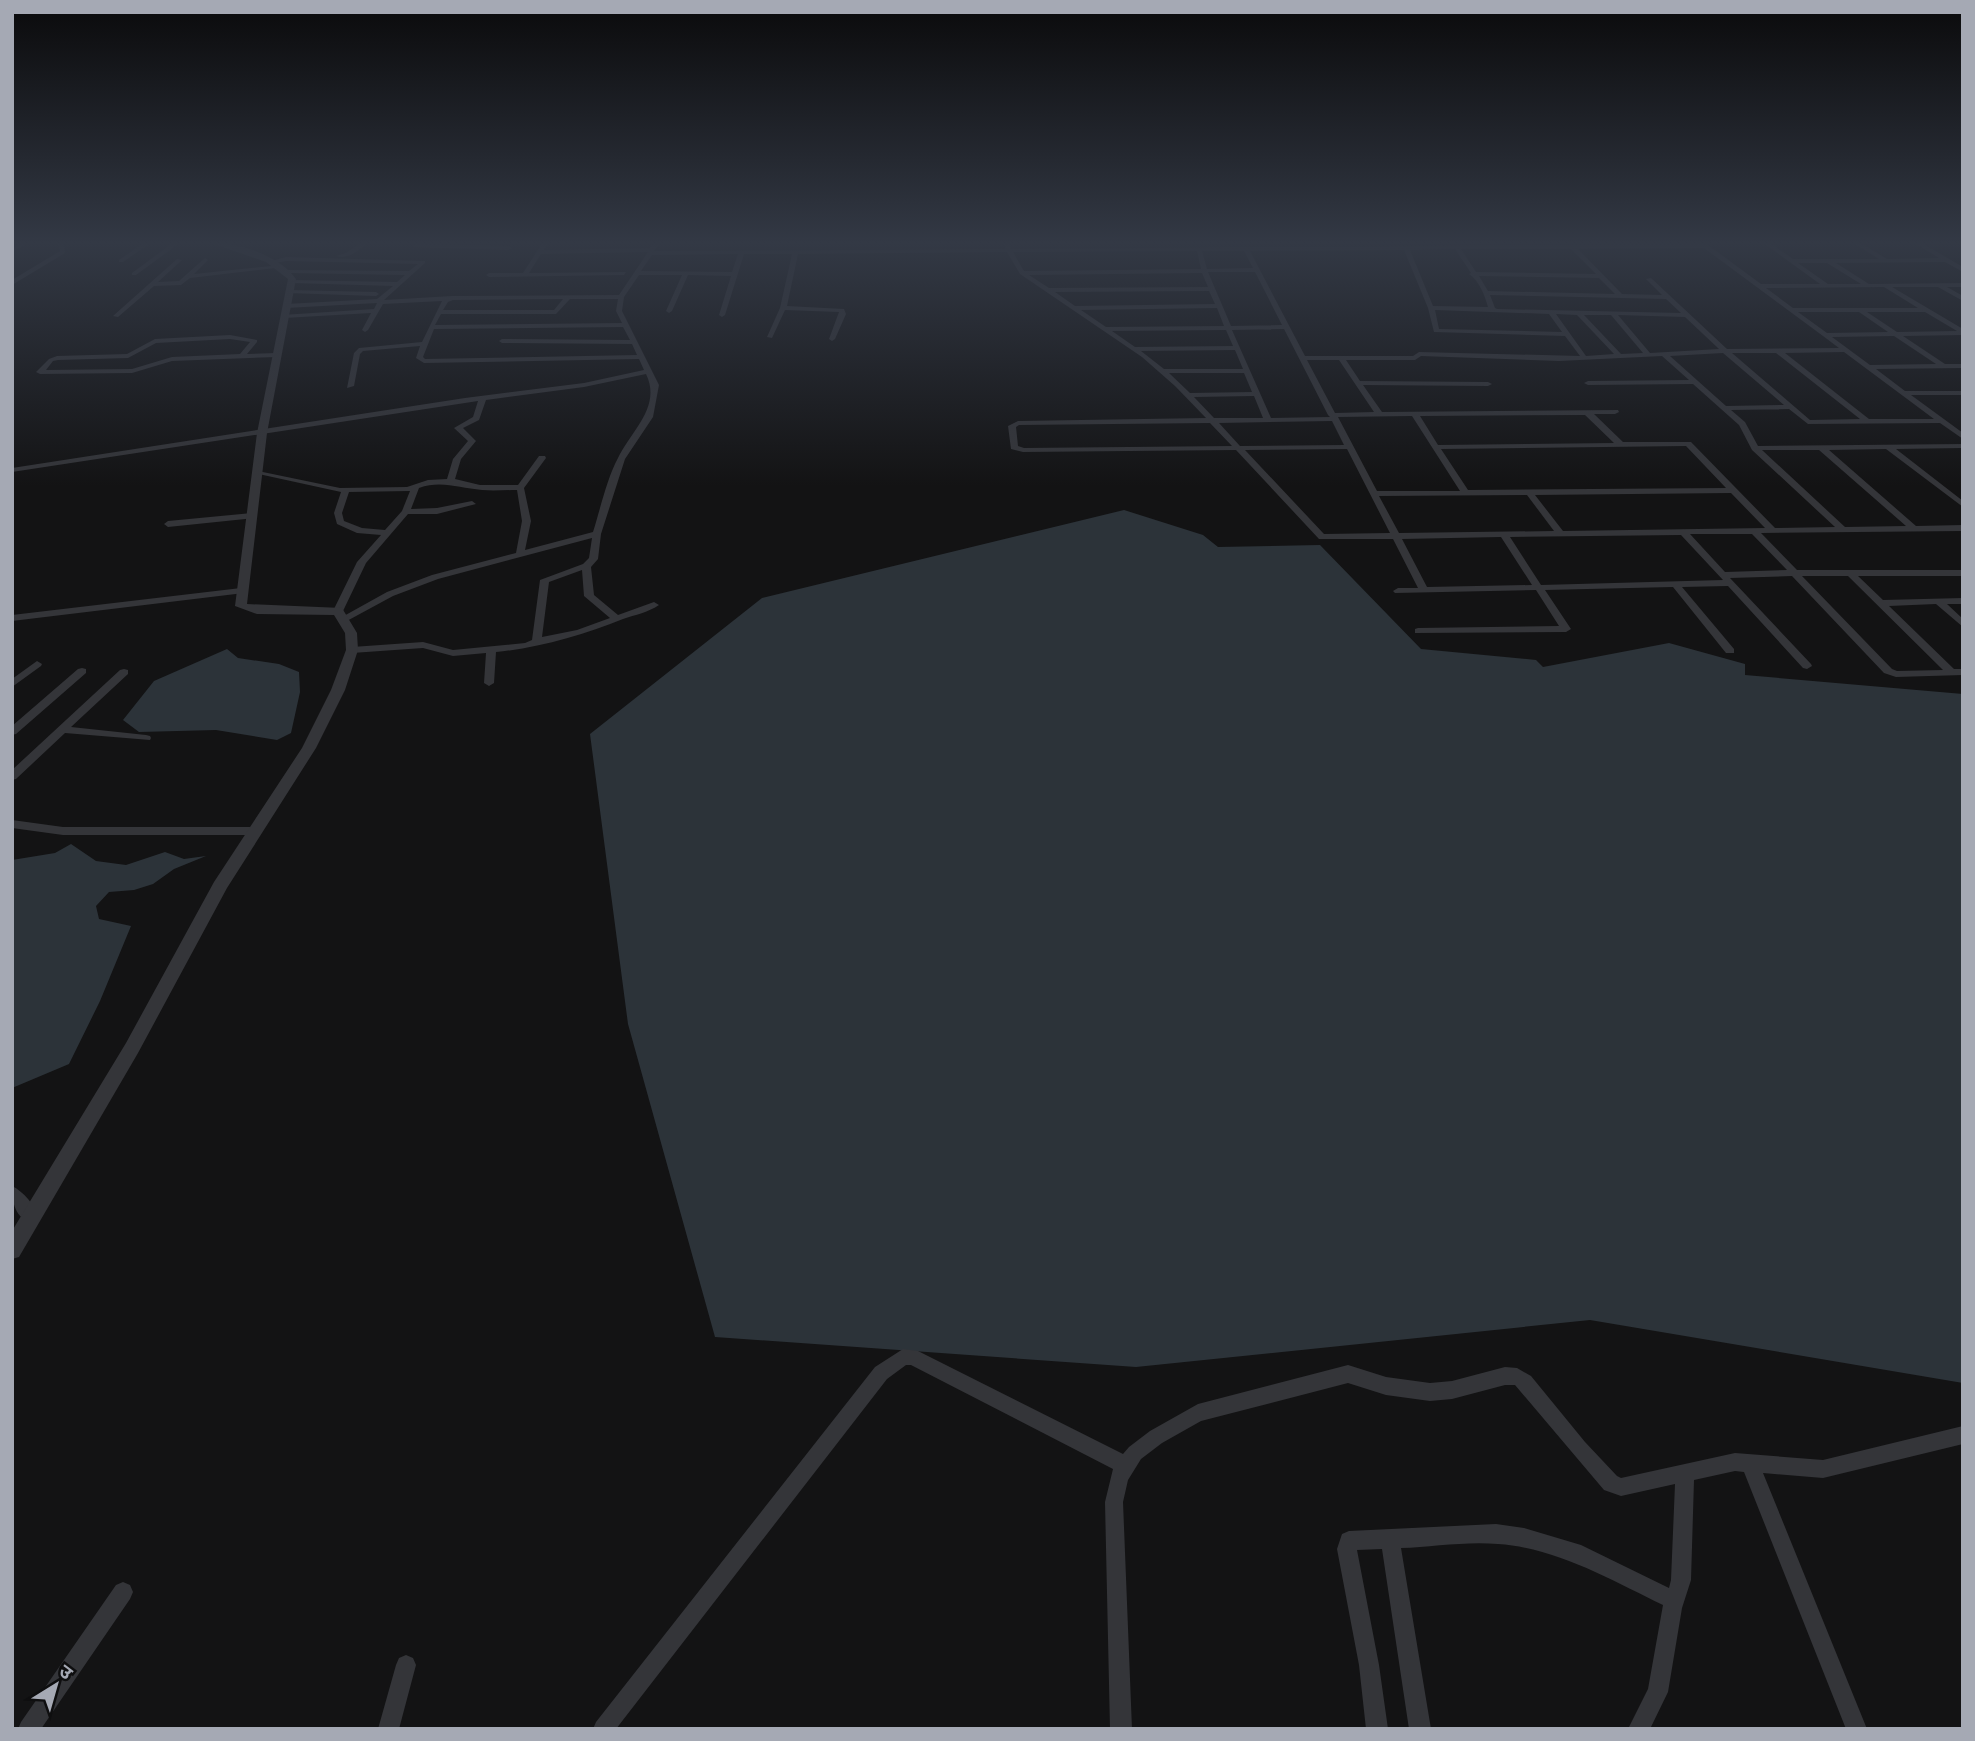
<svg xmlns="http://www.w3.org/2000/svg" width="1975" height="1741" viewBox="0 0 1975 1741" font-family="Cabin,'Noto Sans Devanagari',sans-serif">
<style>
.water{fill:#2c3339}
.lines{fill:none;stroke-linecap:round;stroke-linejoin:round}
.minor{fill:#343539;fill-rule:evenodd}
.tertiary{fill:#343539;fill-rule:evenodd}
</style>
<rect width="100%" height="100%" fill="#131314"/>
<path class="water" d="M1124 510 1203 535 1218 547 1320 545 1421 649 1536 660 1543 667 1669 643 1745 664V675L1963 694V1383L1590 1320 1136 1367 715 1337 628 1024 590 734 762 598Z
M227 649 238 658 279 664 299 672 300 692 291 733 277 740 216 730 139 732 123 720 154 681Z
M71 844 96 861 126 865 165 852 184 859 206 856 174 869 153 884 134 890 109 892 96 906 99 919 131 926 100 1001 69 1064 12 1088V860L55 853Z"/>
<g class="lines">
<path class="minor" d="M23 242H30L12 252V248Z
M58 242H64L65 253 12 285V280L60 251Z
M145 242H152L123 262H119V260Z
M174 242H181L136 275H132V273Z
M361 242H368C359 250 349 260 336 256L346 253Z
M543 242H549L544 250 650 248 654 242H660L654 251 1006 249 1002 242H1008L1011 249 1699 244 1697 242H1704L1761 284H1820L1762 242H1769L1793 259H1879L1852 242H1859L1887 259 1939 258 1913 242H1920L1963 267V272L1945 262 1836 263 1869 284 1963 283V287H1947L1963 296V301L1938 287H1892L1963 329V335L1903 336 1945 364H1963V368L1876 369 1905 391H1963V395H1911L1963 433V439L1940 423 1808 424 1789 409 1731 410 1745 422 1758 446 1963 444V448L1896 449 1963 501V507L1886 449 1829 450 1916 526 1963 525V531L1761 533 1797 570H1963V576H1858L1883 600 1963 598V604H1947L1963 619V627L1936 604 1889 606 1954 669H1963V675L1896 677 1884 673 1792 576 1730 578 1811 664 1812 666 1807 669 1803 668 1728 586 1682 587 1734 649V653H1726L1673 587 1545 590 1571 629 1566 632 1415 633V629L1418 628 1559 626 1536 590 1395 593 1393 591 1398 588H1418L1393 539H1319L1236 450 1023 452 1011 449 1008 426 1018 421 1206 418 1175 386 1142 357 1020 274 1007 252 798 254 787 306 844 309 846 314 835 339 832 341 829 339 839 312 785 310 772 338 767 337 780 308 792 254H744L725 315 722 317 719 315 731 276 688 275 672 311 669 313 666 311 682 275H639L624 297 622 311 659 385 653 417 625 459 601 534 598 559 591 567 594 595 618 615 654 602 659 605C649 612 635 615 623 619 584 635 538 648 496 652L494 683 489 686 484 683 486 653 453 656 423 648 352 653 347 650 352 647 423 642 453 650 525 643 532 640 540 580 583 564 589 558 592 538 438 579 393 596 345 622 342 621V617L387 592 432 575 516 553 522 521 517 490C505 490 493 491 482 490 459 488 441 480 419 488L411 509 437 508 472 501 476 504 437 514H408L366 563 343 611 338 614 333 611 357 562 381 535 357 533 337 524 334 513 341 492 254 473 258 471 340 488 407 487 428 480 447 479 453 459 468 441 454 428 473 417 478 401 12 472V468L465 398 584 383 644 370 639 359 424 363 416 358 420 346 363 351 360 354 354 386 347 388 354 353 359 348 422 342 442 301 383 304 368 330 365 332 362 330 371 313 284 318 281 316 282 315 374 309 377 303 286 308 283 306 286 304 377 299 393 286 292 283 290 280 397 282 405 275 289 273 287 270 409 271 418 264 286 261 271 264 268 262 286 257 425 261V263L384 300 452 296 619 295 648 252 541 254 529 273 626 272 624 275 489 277 486 275 489 273H523ZM1704 248 1823 336 1839 348 1727 349 1651 278 1646 279 1662 295 1622 294 1578 249ZM1455 249 1471 273 1469 274C1479 280 1485 296 1488 307L1433 306 1410 250ZM1461 249H1571L1596 274 1476 272ZM1404 250 1428 308 1434 332 1565 336 1580 356 1419 352 1413 356H1305L1250 251ZM1197 251 1201 269 1024 271 1013 252ZM1202 251H1244L1253 268 1207 269ZM738 254 732 272 641 271 652 255ZM1798 263H1827L1861 284H1828ZM1208 272H1255L1282 325 1231 326ZM1202 273 1208 287 1049 288 1029 275ZM1479 276 1599 278 1615 294 1488 291ZM1884 287 1918 308H1793L1766 288ZM1209 291 1215 304 1075 306 1055 292ZM1490 295 1666 299 1681 313 1497 309 1495 308ZM563 299 554 310H443L448 302 453 300ZM570 299H618L616 311 622 323 435 325 441 314H556ZM1217 308 1224 326 1106 327 1081 310ZM1435 310 1549 314 1562 332 1439 329ZM1798 312H1859L1888 332 1827 333ZM1867 312H1925L1957 331 1897 332ZM1556 314 1577 315 1614 354 1586 356ZM1584 315H1611L1643 353 1621 354ZM1618 315 1685 317 1719 349 1650 353ZM623 327 630 340 502 339 499 341 502 343 632 344 637 355 425 359 423 357 434 329ZM1284 329 1328 415 1330 417 1271 418 1232 330ZM1226 330 1233 346 1135 347 1112 331ZM1894 336 1936 364 1870 365 1832 337ZM1235 350 1243 369H1164L1141 351ZM1844 352 1934 419H1869L1785 353ZM1723 353 1784 405 1726 406 1670 356ZM1732 353H1776L1860 419 1810 420ZM1421 356 1559 361 1662 356 1689 380 1588 381 1584 383 1588 385 1693 384 1739 425 1752 450 1835 527 1775 528 1691 442H1623L1594 414H1615L1619 412 1618 410 1382 412 1363 385 1488 386 1492 384 1488 382 1360 381 1346 360H1415ZM1307 360H1339L1374 412 1335 413ZM1169 373H1244L1252 392 1190 393ZM646 374C662 407 631 431 618 458 607 478 600 510 593 532L525 550 531 521 524 488 546 458 545 456H539L518 485H480L455 479 461 459 476 441 463 428 479 420 486 400 584 387ZM1254 396 1263 418H1214L1194 397ZM1585 415 1614 443 1438 445 1420 416ZM1412 416 1460 491H1377L1338 417ZM1332 421 1344 445 1240 446 1219 423ZM1210 423 1232 446 1024 448 1018 446 1016 427 1019 425ZM1686 446 1726 488 1468 490 1441 449ZM1347 449 1390 533 1324 534 1245 450ZM1762 450H1819L1906 526 1845 527ZM410 491 402 511 385 530 362 528 344 521 342 513 349 492ZM1731 493 1765 528 1563 531 1535 495ZM1527 495 1554 531 1399 533 1379 496ZM1690 534H1752L1787 570 1725 572ZM1681 535 1723 580 1541 585 1510 537ZM1501 537 1532 585 1427 587 1402 539ZM582 570 584 596 610 618 577 630 542 637 549 582ZM1802 576H1848L1943 670 1897 671 1892 669Z
M415 244 509 246 512 248 509 250 413 247Z
M205 258 208 260 194 274 281 265 284 267 190 278 181 285 154 286 118 317 113 316 177 259 182 260 158 282 179 281Z
M289 290 376 292 379 294 376 296 287 293Z
M230 335 257 340V342L247 354 276 353 279 355 276 357 172 361 132 373 40 374 36 372 49 359 57 356 127 354 155 339ZM230 339 250 342 240 354 172 357 132 369 46 370 53 361 58 360 128 358 156 343Z
M252 513 256 516 255 518 168 527 164 524 168 521Z
M241 588 244 589V593L12 621V615Z
M37 661 42 664 41 666 12 687V679Z
M82 668 86 669V673L16 734 12 735V726L78 669Z
M124 669 128 670V674L71 727 146 735 150 736 151 738 150 740 65 733 16 779 12 780V770L120 670Z
M12 820 63 827H253L259 831 253 835H63L12 828Z
M12 1186C23 1191 35 1206 40 1217L38 1222 32 1224C15 1217 12 1203 12 1186Z
M903 1349 918 1351 1123 1454 1129 1447 1150 1431 1198 1404 1348 1365 1386 1377 1430 1383 1452 1381 1505 1367 1517 1368 1531 1376 1585 1442 1617 1476 1621 1478 1735 1453 1823 1460 1963 1426V1444L1823 1478 1763 1473 1867 1729H1846L1744 1472 1735 1471 1694 1480 1691 1580 1682 1608 1668 1692 1650 1729H1628L1648 1689 1663 1605C1611 1580 1557 1548 1498 1544 1466 1541 1432 1547 1401 1548L1431 1729H1409L1382 1549 1357 1550 1379 1665 1388 1729H1366L1359 1665 1337 1549 1342 1534 1349 1531 1496 1524 1524 1528 1581 1545 1669 1588 1671 1580 1675 1484 1621 1496 1604 1490 1515 1385H1505L1452 1399 1430 1401 1386 1395 1348 1383 1201 1421 1162 1443 1141 1459 1128 1480 1123 1502 1132 1729H1110L1105 1502 1113 1469 911 1365H906L887 1379 616 1729H593L596 1722 875 1367Z
M123 1582 130 1585 133 1592 130 1599 41 1729H18L21 1722 116 1585Z
M406 1655 413 1658 416 1665 399 1729H378L396 1665 399 1658Z"/>
<path class="tertiary" d="M208 242C237 242 279 255 296 279L267 433 247 604 342 608 357 633 358 650 345 690 316 748 227 888 138 1053 19 1257 12 1259V1231L126 1043 214 882 302 748 331 690 346 650 345 633 334 615 257 614 235 606 257 433 288 279 266 262Z"/>
</g>
<linearGradient id="sky" x2="0" y2="1"><stop stop-color="#0a0a0b"/><stop offset="0.5" stop-color="#333945"/><stop offset="1" stop-color="#333945" stop-opacity="0"/></linearGradient>
<rect width="1975" height="486" fill="url(#sky)"/>
<rect width="1975" height="1741" fill="none" stroke="#a5a9b4" stroke-width="28"/>
<g transform="translate(56 1685) rotate(37)" stroke="#0e0e0f" stroke-width="5" paint-order="stroke">
<path d="M0-5L12 26L0 18L-12 26Z" fill="#a5a9b4"/>
<text y="-10" font-size="19" font-weight="bold" text-anchor="middle" fill="#a5a9b4">उ</text>
</g>
</svg>
